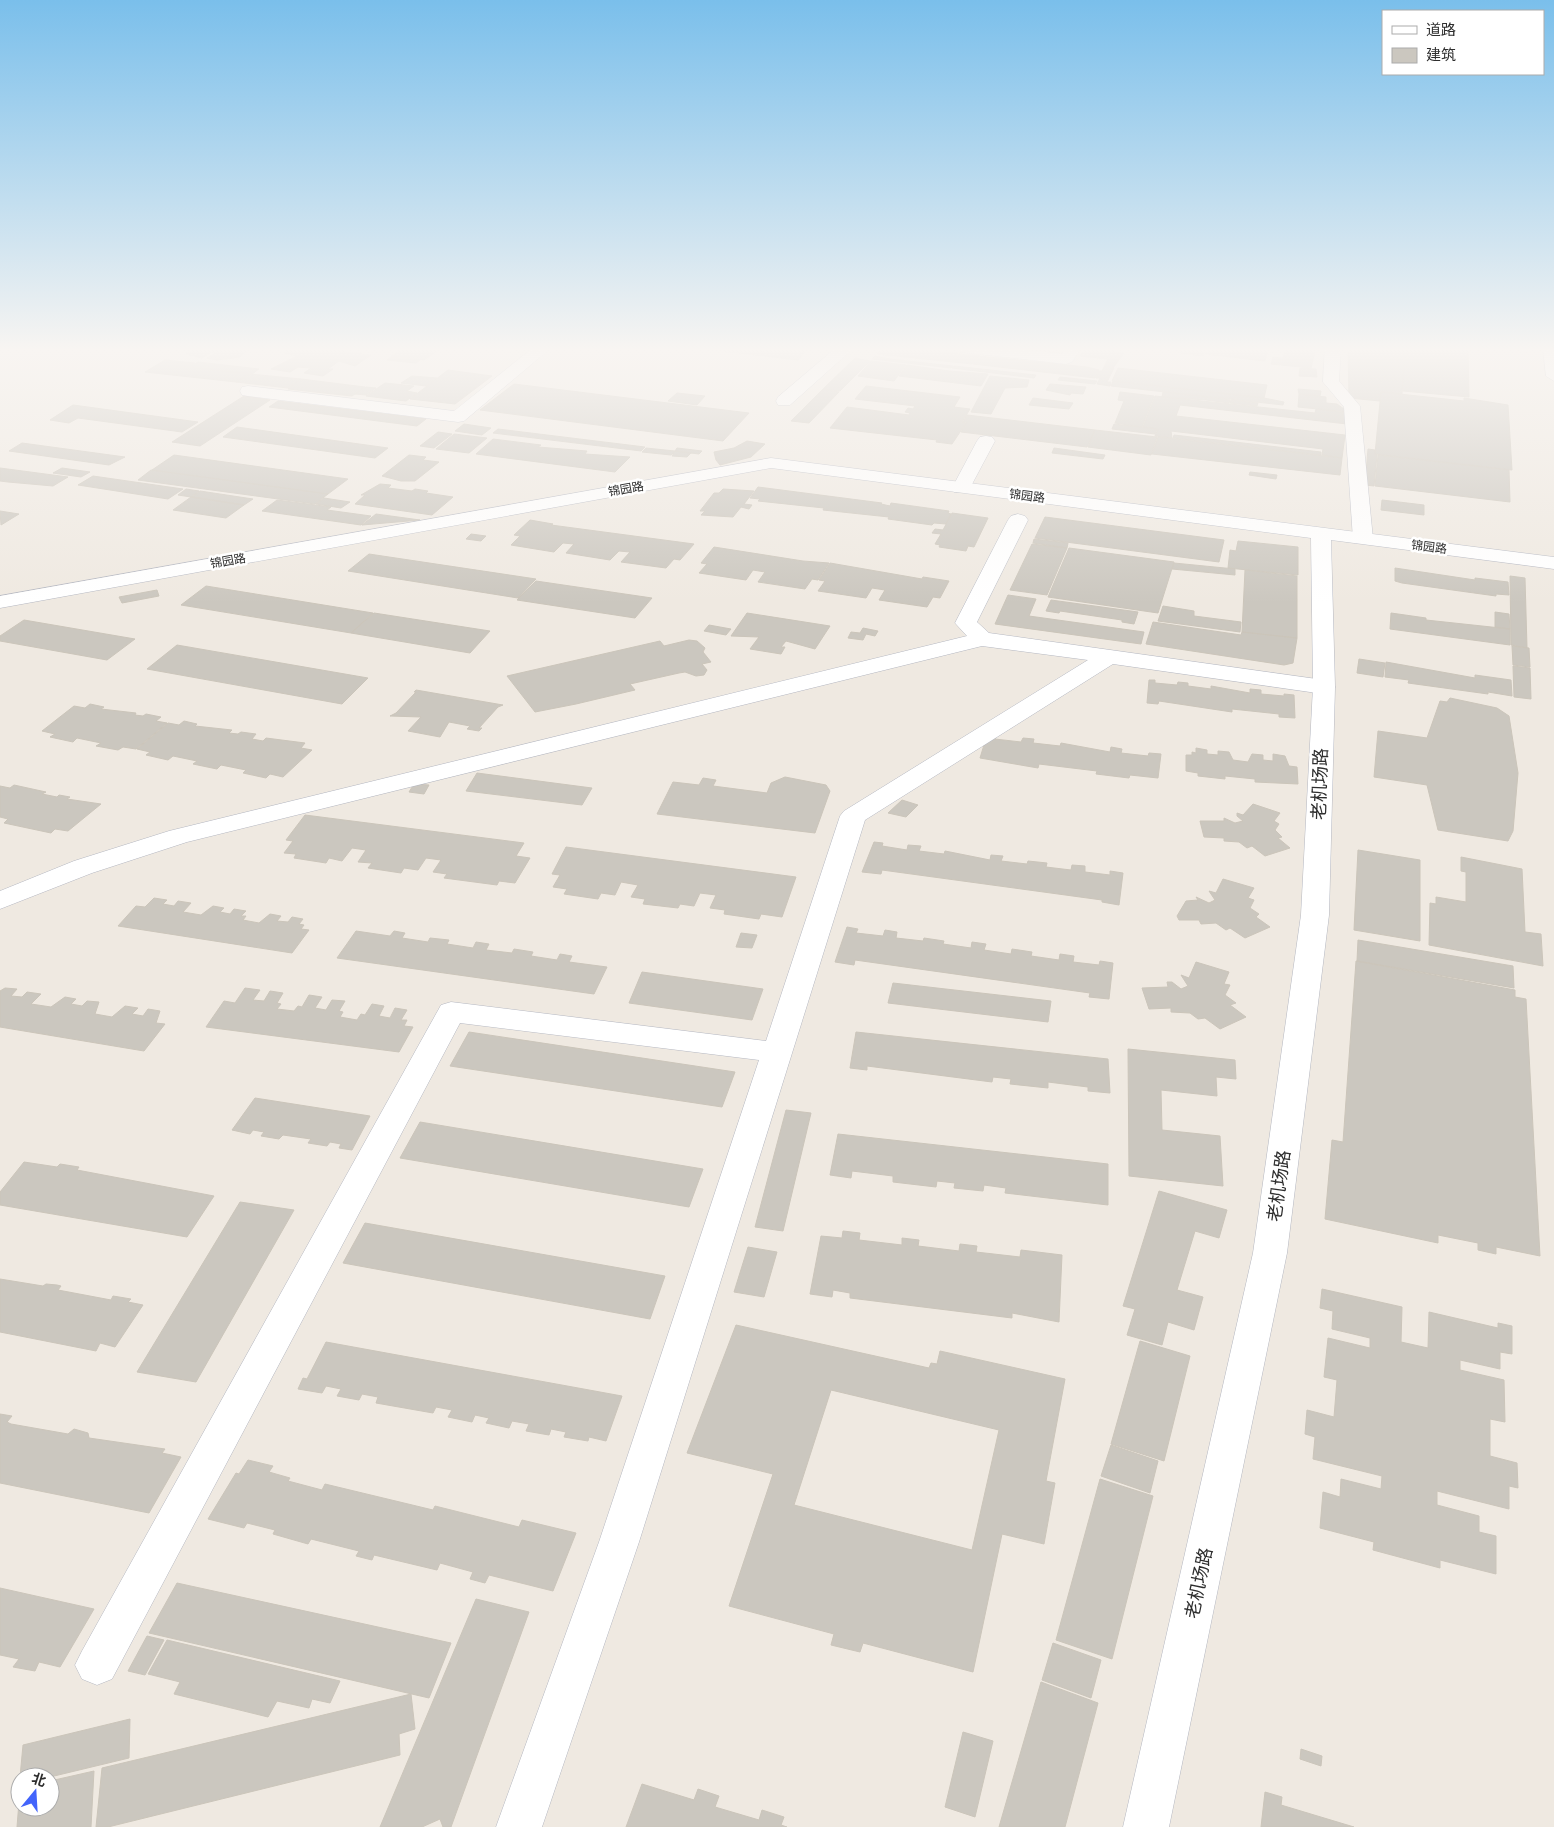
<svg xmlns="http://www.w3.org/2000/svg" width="1554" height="1827" viewBox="0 0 1554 1827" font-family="'Fira Sans','Noto Sans SC',sans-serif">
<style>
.building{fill:#cbc7bf;stroke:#cbc5ba;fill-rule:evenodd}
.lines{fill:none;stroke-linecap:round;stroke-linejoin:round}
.minor-casing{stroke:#b4b7c1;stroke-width:1}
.tertiary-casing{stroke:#b4b7c1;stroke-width:1}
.minor{fill:#fff;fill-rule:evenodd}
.tertiary{fill:#fff;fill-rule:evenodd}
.labels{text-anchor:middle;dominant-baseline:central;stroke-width:5;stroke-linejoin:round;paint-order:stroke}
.far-street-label{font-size:12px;fill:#2e2e2e;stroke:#fff}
.near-street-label{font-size:18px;fill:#2e2e2e;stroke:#fff}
</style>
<rect width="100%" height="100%" fill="#efe9e1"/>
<path class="building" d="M257 347 247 351 240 357 217 360 207 358 217 352H212L202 358 186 354 191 351 184 350 194 347Z
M292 347 322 349 371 355 355 366 339 361 328 369H333L323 376 304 373 311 368 298 367 290 372 271 369 297 356 284 353Z
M405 347H442L424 360 391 356Z
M688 347H799L808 348 798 360Z
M882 347H898L978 356 972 364 877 354Z
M990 347H1014L1057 352 1056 354Z
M1085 347H1105L1103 350 1124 353 1113 368 1104 367 1108 359 1080 356Z
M1183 347H1206L1203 356 1180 353Z
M1207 347H1259L1268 350 1265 361 1205 354Z
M1286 347H1316L1311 368 1281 365Z
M1348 347 1405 351 1402 394 1381 392 1380 401 1349 398Z
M1405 347H1468L1469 397 1403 391Z
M875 356 890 359 953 366 951 368 872 359Z
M978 356 1087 367 1099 370 1095 378 973 364Z
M391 357 420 360 416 363 387 360Z
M1273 357 1282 358 1280 365 1271 364Z
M855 358 870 361 840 391 823 389Z
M165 360 195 363 189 367 249 374 236 382 145 372Z
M871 361 906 365 894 381 858 376Z
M198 362 259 369 252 374 190 367Z
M907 365 949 371 988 374 981 386 899 376Z
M954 366 1036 375 1034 378 952 368Z
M1104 367 1114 368 1107 382H1111L1110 386 1097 384 1100 378H1096L1099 371H1102Z
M1118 368 1267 385 1264 398 1112 381Z
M1300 368 1316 369 1317 377 1299 376Z
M448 370 492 376 455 404 410 399Z
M250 374 301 379 288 388 236 382Z
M412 376 437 378 426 386 401 383Z
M990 376 1029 380 1027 387 1005 388 991 414 971 412Z
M1060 377 1097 381 1095 384 1058 380Z
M301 379 365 387 352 396 288 389Z
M1113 381 1264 398 1284 402 1283 405 1111 386Z
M385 383 414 386 407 391 417 393 406 401 366 396Z
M514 384 749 413 723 441 480 410Z
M1050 384 1086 387 1083 394 1071 393 1070 395 1046 390Z
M866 386 960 397 954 407 970 409 962 422 966 423 952 444 936 442 937 440 830 428 847 407 909 415 910 413 905 412 908 408 913 409 915 406 855 399Z
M366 387 376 388 366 395 355 394Z
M823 389 839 392 809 423 791 421Z
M1298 389 1321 391 1320 396 1299 394Z
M1120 392 1154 396 1142 427 1115 423 1124 401 1118 400Z
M1163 392 1207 397 1206 400 1162 397Z
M1381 392 1464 401V398L1508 405 1512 470 1375 454Z
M677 393 705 396 697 405 668 401Z
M1299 394 1326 397V403L1337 404 1348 412 1298 407Z
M244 396 270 400 200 446 172 442Z
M1155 396 1315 413 1316 409 1348 413 1347 424 1180 405 1176 416 1345 435 1342 458 1322 455 1323 449 1171 431 1172 438 1155 436 1158 429 1143 427Z
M1207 397 1230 400 1229 403 1206 400Z
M1033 398 1073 403 1069 409 1029 405Z
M1231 400 1258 403 1257 406 1230 403Z
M278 401 426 419 417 426 269 407Z
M73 405 198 422 182 432 78 418 69 423 50 420Z
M967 415 1095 430 1087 447 961 432 967 422H963Z
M464 424 491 428 482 435 455 431Z
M1114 424 1157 429 1155 434 1112 429Z
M237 427 388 448 375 458 223 437Z
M498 429 645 447 641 451 493 433Z
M1095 430 1157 437 1151 455 1088 447Z
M438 432 452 434 434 448 420 446Z
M454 434 487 438 469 453 436 449Z
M1174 435 1321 452V455L1173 438Z
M1158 437 1342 458 1340 475 1152 454Z
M493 439 541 445 538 447 587 451 585 454 630 457 615 472 476 454Z
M747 441 765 444 751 457 720 465 716 460 714 452 734 448Z
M22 443 125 457 109 465 9 451Z
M646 448 675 451 671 455 642 452Z
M677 448 702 451 699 454 675 451Z
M1054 448 1105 455 1103 459 1052 453Z
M1368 449 1375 450V454L1377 455 1374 486 1365 485Z
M675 451 691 453 687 457 672 456Z
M174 455 348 479 328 494 152 470Z
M409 455 426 457 423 460 439 462 415 481H401L382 476Z
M1378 455 1509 470 1510 502 1375 486Z
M0 468 68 477 53 486 8 482 0 481Z
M62 468 90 472 81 477 53 473Z
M151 470 328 494 315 504 138 480Z
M1250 472 1277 475 1276 479 1249 475Z
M93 476 183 489 168 499 78 485Z
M380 484 391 485 388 488 412 491 415 489 428 491 426 493 453 497 432 515 355 504 365 495H361Z
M758 487 882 503 881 504 890 506 891 503 949 511 948 513 951 514 946 524 934 523 932 525 888 519 889 517 823 510 824 508 758 501 760 499 750 498Z
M186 489 199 491 191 497 178 495Z
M723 489 754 491 744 504 752 505 749 509 741 507 733 517 701 515 705 511H700L714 493H719Z
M200 491 253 499 244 505 192 497Z
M191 497 244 505 226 518 173 510Z
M324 498 350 502 341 508 316 504Z
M277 500 331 507 327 510 371 516 361 525 262 511Z
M1382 500 1424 505V515L1381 510Z
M0 511 19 514 1 525Z
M952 513 988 518 974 547 968 546 966 551 939 547 940 545 935 544 941 534 932 533 935 529 943 530Z
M376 514 420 520 362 525Z
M1045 517 1224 540 1219 562 1035 538Z
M530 520 553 524 551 525 694 544 680 560 674 559 666 568 621 562 630 552 619 551 610 560 566 553 574 544 563 543 554 552 511 545 520 536 514 535Z
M471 534 486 536 481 541 466 539Z
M1034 539 1068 543 1067 548 1033 543Z
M1238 541 1298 547V575L1228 568 1230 550 1236 551Z
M1032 544 1067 548 1047 595 1010 590Z
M714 547 803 561 829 563 818 580 812 579 805 589 758 582 765 572 753 570 746 580 699 573 707 564 701 563Z
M1069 548 1174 562 1158 613 1048 597Z
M369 554 536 579 518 598 348 571Z
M830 563 922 579 923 577 949 581 940 598 933 597 927 607 879 600 885 590 872 588 866 598 818 591 825 581 819 580Z
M1174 563 1235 569V575L1172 569Z
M1395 568 1475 580V578L1508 582 1509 595 1496 594V596L1402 583 1395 581Z
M1245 570 1297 576V638L1242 632Z
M1510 576 1525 578 1527 648 1511 645Z
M536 581 652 598 635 618 517 600Z
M206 586 373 613 351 633 181 605Z
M157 590 159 596 122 603 119 597Z
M1008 595 1036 599 1029 616 1144 632 1141 644 995 624Z
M1051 600 1138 612 1134 624 1122 622V620L1060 611 1059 613 1046 611Z
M1163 606 1194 611V616L1241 622 1240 632 1158 621Z
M1495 612 1509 614 1510 629 1495 627Z
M374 613 490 631 470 653 351 633Z
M747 613 830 626 815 649 786 641 781 647H785L781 654 750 649 759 637 731 636Z
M1391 613 1426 618V620L1510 629V645L1390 629Z
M24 620 135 639 107 660 0 641V636Z
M1153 622 1241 635 1242 632 1297 638 1293 663 1284 665 1146 644Z
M709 625 731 629 726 635 704 631Z
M863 628 878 631 875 636 866 634 863 640 848 638 851 632 860 633Z
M689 640 697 641 705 648 703 652 711 662 702 664 707 670 704 675 696 676 685 672 679 673 630 684 635 690 576 704 535 712 507 676 660 641 664 646Z
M177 645 368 678 342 704 147 669Z
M1512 646 1529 648 1530 667 1513 665Z
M1359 659 1385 663 1383 677 1357 673Z
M1386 662 1475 678V675L1511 680 1512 696 1488 692V694L1408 683 1409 680 1385 677Z
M1513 666 1530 668 1531 699 1514 697Z
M1149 680H1155V683L1177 685 1178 682 1188 683V686L1211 689V686L1250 693V689L1261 690V694L1284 696V694L1294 695 1295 718 1279 717V714L1232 709V712L1159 701 1158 704 1147 703Z
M416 690 503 705 498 707 479 728H482L479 731 467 729 470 726 449 722 440 737 408 731 421 717 390 716 396 713 416 692H414Z
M1450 698 1497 708 1509 716 1518 773 1513 831 1508 841 1438 830 1427 785 1374 777 1378 731 1427 738 1440 701 1447 702Z
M90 704 104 707 101 709 136 713 135 715 143 716 146 714 161 717 156 721 167 723 136 749 123 747 118 750 96 746 101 743 77 738 73 742 50 737 55 734 42 731 74 706 85 708Z
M184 721 197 724 195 726 232 730 229 733 238 734 241 732 256 734 252 739 263 741 266 738 305 743 301 748 312 750 283 777 270 774 266 778 243 773 246 770 221 765 217 769 193 764 197 761 173 756 168 760 146 755 150 752 137 749 168 723 179 725Z
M987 735 996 736 995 739 1021 742 1023 738 1034 739 1033 743 1060 746 1061 743 1110 752 1111 747 1122 749 1121 753 1148 756 1149 753 1161 754 1158 778 1130 775 1129 778 1096 774 1097 771 1039 764 1038 768 980 758Z
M1196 748 1207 750V754L1218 755V751L1229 752 1233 760 1248 762 1252 754 1263 755V760L1273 761V754L1285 756 1289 766 1297 767 1298 784 1255 782V779L1225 776V779L1198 776V773L1186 771V755H1192V752L1196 753Z
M477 773 592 788 582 805 466 791Z
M785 777 826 785 830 791 815 833 657 814 673 782 699 785 703 778 716 780 713 786 767 793 771 783Z
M414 784 429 785 424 794 409 792Z
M14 785 46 792 42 794 57 797 59 795 70 797 67 799 101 804 68 831 55 829 51 833 4 823 8 819 0 817V786L10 788Z
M902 800 918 805 906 817 888 813Z
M1253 804 1280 813 1274 821 1279 824 1275 830 1282 837 1278 838 1290 848 1265 856 1252 846 1247 848 1239 842 1224 841V838L1204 837 1200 821H1224V818L1235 823 1243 821 1237 816V813L1243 815Z
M305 815 524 843 516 856 530 858 515 883 499 881 497 885 444 878 447 874 433 872 441 860 426 858 418 870 404 868 401 873 368 868 372 863 358 862 366 850 352 848 342 861 329 858 326 863 294 858 296 854 284 853 293 841 286 840Z
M874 842 883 843 882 846 907 850 908 845 921 846 919 851 944 854 945 851 990 860 991 855 1003 856 1001 861 1027 864 1028 861 1047 863 1046 867 1071 870 1072 865 1085 866V872L1110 875V871L1123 873 1119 905 1102 902V900L882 870 881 874 862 872Z
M566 847 796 877 782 917 761 914 759 919 724 914 725 910 710 908 716 895 700 893 694 906 680 904 678 908 643 904 645 899 631 897 638 885 621 882 615 895 601 893 598 899 564 894 567 889 553 887 560 875 552 874Z
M1358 850 1420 860V941L1354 930Z
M1461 857 1522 869 1525 932 1541 934 1543 966 1429 945 1430 903 1436 904V897L1466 902V872L1461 871Z
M1223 879 1254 888 1248 898 1254 900 1250 908 1259 914 1256 917 1270 927 1245 938 1230 928 1226 930 1216 923 1201 924 1199 920H1179L1177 916 1186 901 1198 900 1196 897 1209 903 1215 900 1209 891 1216 893Z
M154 898 167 900 163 904 174 906 178 901 191 903 183 912 201 915 213 906 224 908 220 912 230 914 234 909 246 911 241 916H246L243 920 259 923 270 914 281 916 277 921 288 922 292 917 303 919 299 924 304 925 301 929 309 930 292 953 118 926 136 906 145 907Z
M847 927 858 929 856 933 883 936 885 930 897 932 896 938 923 941 924 938 944 941 943 944 971 948 972 942 986 944 984 950 1011 954 1012 949 1032 952 1031 956 1059 960 1060 954 1074 956 1073 962 1099 965 1100 961 1113 963 1109 999 1089 997 1090 993 855 960 854 965 835 962Z
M356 931 390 936 394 931 405 933 402 938 428 942 430 938 449 940 447 944 473 948 476 942 489 944 486 950 512 953 514 949 533 952 531 956 557 960 560 954 572 956 569 962 607 967 594 994 337 958Z
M741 933 757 935 752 948 736 947Z
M1358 940 1513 966 1514 988 1357 961Z
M1356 961 1515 990V997L1526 999 1540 1256 1496 1247V1254L1478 1250V1243L1438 1235V1243L1325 1219 1332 1140 1343 1142Z
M1196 962 1229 972 1224 984 1230 985 1225 995 1236 1003 1230 1005 1246 1017 1220 1029 1205 1018 1198 1019 1190 1013 1171 1012V1008L1149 1009 1142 988 1168 987 1167 982H1172L1181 989 1188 986 1181 975 1189 978Z
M642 972 763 989 752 1020 629 1003Z
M893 983 1051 1001 1048 1022 888 1003Z
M5 988 17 989 11 996 22 997 27 992 41 994 31 1004 51 1007 65 997 76 999 71 1004 82 1006 87 1001 99 1002 95 1014 112 1017 125 1006 138 1008 132 1014 143 1016 148 1009 160 1011 156 1023 165 1024 144 1051 0 1027V991Z
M245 988 260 990 253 1000 264 1001 270 991 283 993 277 1003 281 1004 277 1009 294 1011 298 1006 302 1007 309 995 322 997 315 1008 326 1010 332 1000 345 1001 339 1011 343 1012 340 1017 357 1020 361 1014 365 1015 372 1004 384 1006 379 1016 390 1018 395 1008 407 1010 401 1020H407L404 1026 413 1027 399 1052 206 1027 224 1001 235 1003Z
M469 1032 735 1072 722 1107 450 1066Z
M856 1032 1108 1059 1110 1093 1088 1091V1087L1048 1082V1088L1010 1084 1011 1079 993 1077 992 1082 867 1066V1070L850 1068Z
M1128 1049 1235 1060 1236 1079 1216 1077 1217 1096 1161 1090 1162 1130 1220 1136 1223 1186 1129 1176Z
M255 1098 370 1116 352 1150 339 1148 341 1144 330 1142 327 1146 308 1143 311 1139 283 1135 279 1139 261 1136 264 1132 253 1130 250 1134 232 1130Z
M786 1110 811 1113 783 1231 755 1227Z
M420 1122 703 1169 689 1207 400 1158Z
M838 1134 1108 1164V1205L1005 1193 1006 1188 984 1185 983 1191 954 1188 955 1183 937 1181 936 1187 893 1182V1176L852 1171 851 1178 830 1175Z
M24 1162 57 1167 60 1164 79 1167 77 1170 214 1196 187 1237 0 1205V1192Z
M1159 1191 1227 1210 1219 1238 1195 1231 1177 1290 1203 1297 1194 1330 1168 1322 1162 1345 1127 1335 1135 1309 1123 1306Z
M240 1202 294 1210 196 1382 137 1372Z
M365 1223 665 1276 650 1319 343 1263Z
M843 1231 860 1233 859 1240 902 1245V1238L919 1240 918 1246 959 1251 960 1244 977 1246 976 1252 1020 1257 1021 1250 1062 1255 1059 1322 1012 1313V1318L850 1298V1293L833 1290 832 1297 810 1294 821 1236 842 1238Z
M748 1247 777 1252 764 1297 734 1292Z
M0 1279 43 1286 46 1284 57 1285 61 1286 58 1290 111 1300 113 1296 131 1299 128 1302 143 1305 115 1347 100 1343 96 1351 0 1332Z
M1322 1289 1402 1307 1401 1342 1428 1348 1429 1312 1498 1328V1323L1512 1326V1354L1500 1352V1369L1460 1360V1370L1504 1380 1505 1422 1490 1419V1456L1517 1463 1518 1488 1509 1486V1509L1437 1491V1505L1479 1516V1532L1496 1536V1574L1440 1560V1568L1373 1550 1374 1542 1320 1528 1323 1492 1340 1497 1341 1479 1381 1489 1382 1476 1313 1459 1315 1437 1305 1434 1307 1410 1334 1417 1337 1380 1324 1377 1328 1338 1370 1348V1338L1332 1329 1333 1311 1320 1308Z
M736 1325 929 1368 931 1363 937 1364 940 1351 1065 1379 1046 1481 1055 1483 1044 1544 1002 1534 973 1672 863 1643 860 1652 831 1645 834 1634 729 1606 773 1474 687 1453ZM831 1390 999 1430 972 1550 794 1505Z
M1140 1341 1190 1356 1164 1461 1111 1444Z
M326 1342 622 1396 606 1441 589 1437 588 1441 564 1437 566 1432 551 1429 549 1435 526 1431 529 1424 512 1421 509 1428 486 1423 489 1418 475 1415 472 1422 448 1417 452 1410 436 1407 433 1413 376 1403 378 1397 362 1394 359 1400 337 1396 341 1389 326 1386 322 1393 298 1389 303 1378 307 1379Z
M0 1414 12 1416 7 1422 11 1424 68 1434 74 1429 88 1433 89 1438 165 1449 162 1453 181 1457 149 1513 0 1483Z
M1111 1445 1158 1461 1150 1493 1101 1476Z
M248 1460 273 1466 269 1472 290 1478 288 1481 322 1490 325 1484 433 1510 435 1506 519 1527 522 1520 576 1533 553 1591 489 1575 485 1583 470 1579 473 1572 440 1563 437 1570 374 1555 372 1560 356 1556 359 1551 311 1539 308 1544 273 1534 275 1530 247 1523 244 1528 208 1519 236 1473 239 1474Z
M1100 1479 1153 1496 1112 1659 1056 1640Z
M177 1583 451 1643 429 1698 149 1633Z
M0 1588 94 1609 60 1667 39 1662 35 1671 13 1667 19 1659 0 1655Z
M476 1599 529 1612 451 1827H443L440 1819 422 1827H380Z
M147 1636 164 1640 145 1675 128 1671Z
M167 1640 340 1681 330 1703 312 1699 309 1708 277 1701 268 1717 174 1694 180 1682 148 1674Z
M1053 1643 1101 1660 1091 1698 1042 1680Z
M1041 1682 1098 1703 1065 1827H999Z
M411 1694 415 1729 399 1734 400 1755 108 1827H96L102 1768Z
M130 1719 129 1758 50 1777H20L23 1745Z
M963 1732 993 1741 975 1817 945 1807Z
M1301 1749 1322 1756 1321 1766 1300 1759Z
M94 1771 91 1827H17L20 1789V1807H50V1781Z
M642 1784 694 1800 698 1789 719 1796 715 1807 759 1820 762 1810 784 1817 781 1825 787 1827H626Z
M1265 1792 1282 1797 1281 1805 1354 1827H1261Z"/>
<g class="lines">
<defs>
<path id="minor" d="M534 347H552L464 421 458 422 248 396 242 395 240 391 242 387 248 386 454 411Z
M837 347H855L790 405H778L776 401 778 397Z
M952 347H1003L1062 354 1066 347H1082L1072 362 1066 364 960 352Z
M1325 347H1341L1339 381 1360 406 1373 539 1370 543H1356L1353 539 1344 407 1323 382Z
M986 436 992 437 995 441 970 488 968 492H954L952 488 977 441 980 437Z
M1018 514 1025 516 1028 520 977 622 989 633 1324 680 1332 682 1335 687 1332 692 1324 694 1113 664 865 820 639 1542 542 1827H496L599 1542 759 1060 460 1023 112 1679 97 1685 82 1679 75 1665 82 1651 441 1005 451 1002 766 1041 840 816 844 811 1088 660 982 646 187 842 92 873 0 909V891L74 861 169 831 967 636 955 623 1008 520 1011 516Z"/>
<path id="tertiary" d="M1543 347H1554V381L1546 376Z
M771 458 1554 557V569L1331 540 1335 687 1329 915 1287 1253 1169 1827H1123L1253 1253 1301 915 1313 687 1311 538 771 468 0 608V596Z"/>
</defs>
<use href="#minor" class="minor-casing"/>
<use href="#tertiary" class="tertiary-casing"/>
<use href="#minor" class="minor"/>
<use href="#tertiary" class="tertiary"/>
</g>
<linearGradient id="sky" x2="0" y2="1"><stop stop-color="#7abfeb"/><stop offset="0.58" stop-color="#f8f5f2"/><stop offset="1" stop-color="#f8f5f2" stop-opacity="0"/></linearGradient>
<rect width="1554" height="603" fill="url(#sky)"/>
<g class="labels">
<g class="far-street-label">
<text transform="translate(626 489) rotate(-10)">锦园路</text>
<text transform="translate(1027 496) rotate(7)">锦园路</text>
<text transform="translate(1429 547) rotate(7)">锦园路</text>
<text transform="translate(228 561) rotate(-10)">锦园路</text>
</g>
<g class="near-street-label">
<text transform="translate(1320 784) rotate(-88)">老机场路</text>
<text transform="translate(1279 1186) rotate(-82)">老机场路</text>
<text transform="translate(1199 1583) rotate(-78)">老机场路</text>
</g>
</g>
<rect x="1382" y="10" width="162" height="65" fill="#ffffff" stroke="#ababab"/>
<rect x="1392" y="26" width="25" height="8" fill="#ffffff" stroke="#ababab"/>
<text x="1426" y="35" font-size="15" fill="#2e2e2e">道路</text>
<rect x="1392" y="48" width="25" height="15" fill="#cbc7bf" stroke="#ababab"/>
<text x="1426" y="60" font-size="15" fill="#2e2e2e">建筑</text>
<g transform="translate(35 1792) rotate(18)"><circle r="24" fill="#ffffff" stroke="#ababab"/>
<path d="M0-4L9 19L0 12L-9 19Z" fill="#4264fb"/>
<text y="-8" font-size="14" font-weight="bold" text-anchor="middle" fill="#2e2e2e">北</text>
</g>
</svg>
